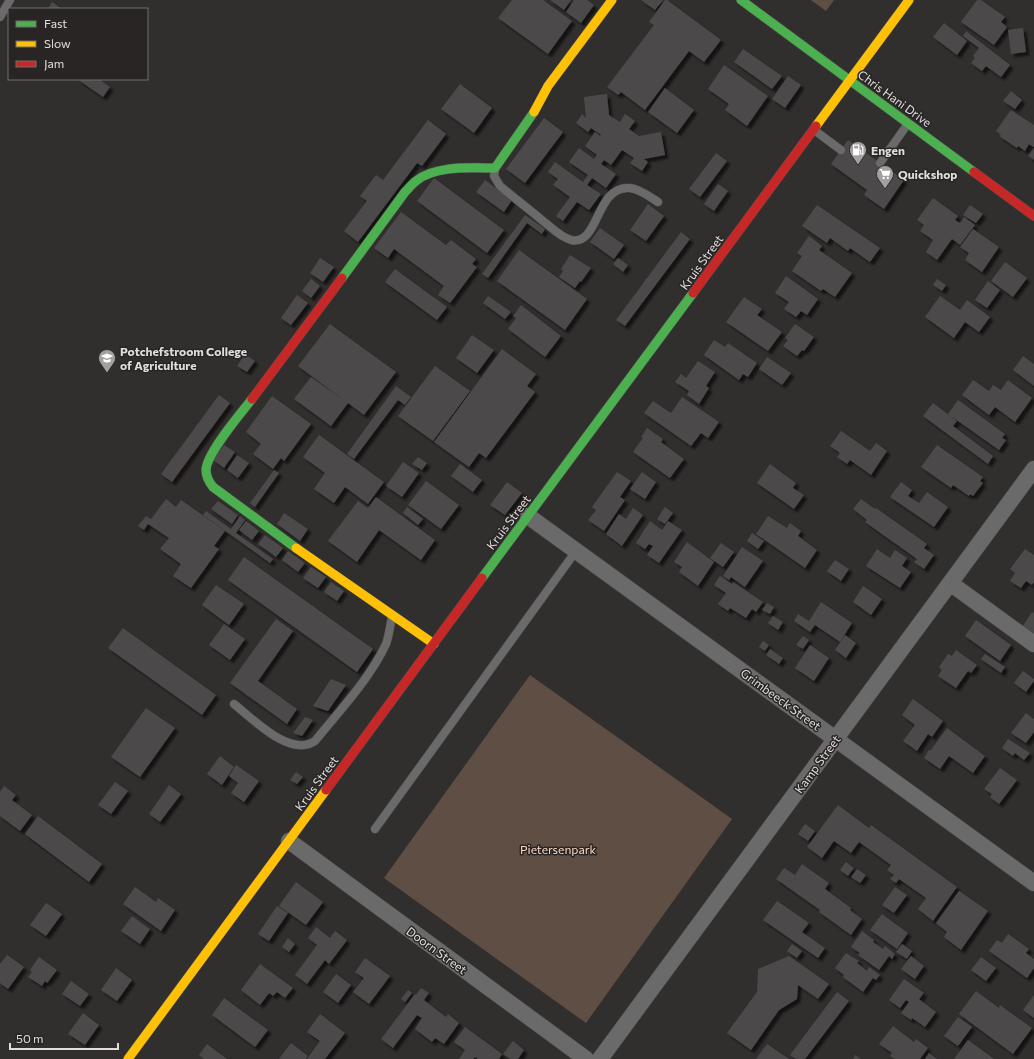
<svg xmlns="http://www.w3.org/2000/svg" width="1034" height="1059" viewBox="0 0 1034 1059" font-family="Commissioner,sans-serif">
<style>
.green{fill:#5f4e44}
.building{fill:#4b4a49;filter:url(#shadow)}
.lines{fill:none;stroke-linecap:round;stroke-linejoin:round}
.lane-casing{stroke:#4d4b4a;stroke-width:9}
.street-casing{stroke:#4d4b4a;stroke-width:17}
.fast-casing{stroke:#4d4b4a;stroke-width:10}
.slow-casing{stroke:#4d4b4a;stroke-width:10}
.jam-casing{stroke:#4d4b4a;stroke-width:10}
.lane{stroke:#6b6a6a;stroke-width:8}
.street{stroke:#6b6a6a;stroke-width:16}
.fast{stroke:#4caf50;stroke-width:9}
.slow{stroke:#ffc107;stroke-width:9}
.jam{stroke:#c62828;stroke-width:9}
.labels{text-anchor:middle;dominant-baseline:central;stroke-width:3;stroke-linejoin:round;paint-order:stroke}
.street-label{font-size:12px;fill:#e0dedd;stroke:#282524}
.poi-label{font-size:12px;font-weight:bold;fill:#e0dedd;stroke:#282524;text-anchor:start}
.park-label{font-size:12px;fill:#fbd9c6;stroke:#282524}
</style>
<defs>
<filter id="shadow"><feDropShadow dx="3.5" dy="3.5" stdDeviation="1" flood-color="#0009"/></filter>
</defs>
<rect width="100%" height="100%" fill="#312f2e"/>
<path class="green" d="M811 0H834L826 11Z
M530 675 732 819 586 1023 384 878Z"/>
<path class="building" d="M512 0H543L572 21 548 54 498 18Z
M550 0H571L564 10Z
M574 0H587L594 5 581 23 566 12Z
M641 0H663L655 10Z
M665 0H667L721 40 704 62 689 51 645 110 621 92 618 95 607 87 654 25 649 22Z
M977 0H981L1005 17 1001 22 1007 27 994 45 961 22Z
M52 2 62 9H48Z
M944 23 967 41 957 55 933 37Z
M1023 28 1026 52 1011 54 1008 30Z
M966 31 1010 65 1001 77 986 66 982 71 971 63 975 58 973 56 979 48 963 36Z
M743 49 782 76 772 89 734 62Z
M724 65 768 96 747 126 725 110 729 104 708 89Z
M788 76 801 85 785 108 772 99Z
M77 79H99L110 87 103 97Z
M460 84 492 108 474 133 441 109Z
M665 88 694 110 677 133 648 112Z
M1011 91 1022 100 1015 109 1003 101Z
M607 94 609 115 620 122 625 114 635 121 629 129 639 136 661 132 665 155 644 159 648 162 642 171 630 163 634 158 622 150 611 165 604 160 601 164 616 174 606 188 592 178 587 185 601 194 589 210 577 202 563 221 556 216 570 197 553 185 558 179 548 172 555 162 583 182 588 175 569 162 579 148 594 159 597 155 585 146 595 132 600 136 601 135 591 128 588 132 576 123 582 114 586 118 584 97Z
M1011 110 1034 125V146L1033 147 1029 144 1025 151 1018 146 1017 148 999 136 1001 135 996 131Z
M544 118 563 132 525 183 506 169Z
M428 120 446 134 422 166 417 163 358 242 344 231 367 201 360 196 376 175 383 180Z
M848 140 904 180 884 209 864 195 867 190 831 164Z
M1034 148V160L1028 156Z
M716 153 727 161 700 197 689 189Z
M434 178 504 230 487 253 417 201Z
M485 180 512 200 504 212 476 192Z
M718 184 728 191 714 211 704 204Z
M933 198 958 216 955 220 960 223 964 217 975 225 960 245 952 239 937 260 926 252 933 240 920 231 924 225 917 220Z
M648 204 664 216 646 241 630 230Z
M817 205 880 248 870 262 850 248 848 251 830 238 827 243 802 226Z
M970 205 983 214 976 223 963 215Z
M401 212 446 245 451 240 476 259 472 264 477 267 450 303 438 295 444 286 394 249 388 258 374 248Z
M525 215 545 229 542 234 527 223 488 278 482 274Z
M600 228 624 245 614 259 590 242Z
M973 229 999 247 982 272 965 260 969 253 960 247Z
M681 232 690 239 625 326 616 320Z
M809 236 822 246 819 250 852 273 835 297 823 289 821 291 792 271 802 256 797 253Z
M519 250 587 299 565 330 497 281Z
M570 255 591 268 581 282 580 281 575 288 559 277 563 271 561 269Z
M320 258 334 267 323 282 310 273Z
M618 258 628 265 623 272 613 264Z
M1005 262 1027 278 1013 297 991 281Z
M395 269 447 307 437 320 385 282Z
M786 276 818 299 807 315 801 311 796 317 784 309 789 302 775 293Z
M311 279 320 286 311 298 302 291Z
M937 279 946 285 942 291 933 285Z
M988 281 1000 290 987 308 975 300Z
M297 295 308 303 291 325 281 318Z
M488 296 511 312 505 319 483 303Z
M940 296 960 310 967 300 990 317 979 332 965 322 954 338 925 317Z
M744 297 762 309 757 315 782 332 768 351 726 322Z
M521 305 561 336 545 357 508 329 516 318 513 316Z
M330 324 396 372 364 415 298 366Z
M795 324 814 337 804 351 802 350 797 356 783 346 788 340 785 338Z
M472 335 494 350 477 373 456 358Z
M714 340 725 347 728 343 757 363 748 377 743 374 739 380 704 355Z
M502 349 536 374 527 386 535 392 486 458 479 453 469 467 434 442Z
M245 354 255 361 247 372 237 366Z
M1023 356 1034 364V386L1013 370Z
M767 357 791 373 782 385 759 369Z
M698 361 715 372 706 386 709 388 699 404 687 395 689 391 675 382 681 374 686 378Z
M435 366 470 391 433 441 398 416Z
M311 377 348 403 331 426 294 399Z
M973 380 989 391 993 385 1001 390 1008 380 1032 398 1015 422 995 407 989 415 962 395Z
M396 386 411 397 405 405 398 400 354 459 347 454Z
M219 395 230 403 172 482 161 474Z
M272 396 311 424 284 461 281 458 273 469 253 454 261 444 246 432Z
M682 397 719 422 708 438 701 433 691 446 644 413 653 401 671 413Z
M958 400 1005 434 1002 438 1006 440 999 450 948 414Z
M933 403 957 421 953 426 993 456 988 464 923 416Z
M647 428 663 439 661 442 684 459 670 478 633 452 643 438 641 437Z
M841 431 870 451 876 443 887 451 871 475 850 460 847 464 837 457 840 453 830 446Z
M319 435 384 482 368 504 345 487 334 503 314 489 325 473 303 457Z
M224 445 235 452 224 468 213 460Z
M937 445 983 477 980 481 983 483 973 496 970 494 969 496 953 485 951 488 921 467Z
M237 455 249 463 238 478 227 470Z
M418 457 427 463 422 470 412 464Z
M403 462 419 473 402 497 386 486Z
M460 464 482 480 473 492 451 476Z
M770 464 796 483 793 488 804 495 794 509 757 483Z
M274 470 279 473 255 507 250 503Z
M617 472 631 481 620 497 625 500 604 531 588 520 596 510 592 507Z
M642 472 656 482 645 499 630 489Z
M426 481 459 505 441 529 408 505Z
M507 482 522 493 505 515 490 505Z
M901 482 912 490 908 496 919 503 927 492 948 507 934 527 890 497Z
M376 497 435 540 421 560 379 530 357 562 328 541 358 501 368 508Z
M166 499 176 507 181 500 225 531 214 546 219 549 191 588 173 576 181 564 160 549 169 538 148 524 144 530 138 526 146 516 151 519Z
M861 499 875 509 876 508 927 544 924 548 934 555 924 569 914 562 917 559 865 522 867 520 853 509Z
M218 501 238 515 232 524 211 509Z
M407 507 423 519 418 525 403 513Z
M665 507 673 513 665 524 657 519Z
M633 508 643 515 622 546 606 534 619 514 626 519Z
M206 511 231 529 240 516 245 520 236 533 273 559 270 563 203 515Z
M284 513 308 529 300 541 277 524Z
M768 516 787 528 790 523 801 531 798 536 817 550 805 568 756 534Z
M246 521 259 531 252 540 239 530Z
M650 521 662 530 668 521 682 530 659 563 647 555 653 546 649 544 645 549 636 543Z
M752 533 764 541 758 549 747 541Z
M265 535 283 548 276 557 258 544Z
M687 542 714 562 698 586 679 572 682 567 674 562Z
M721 543 734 552 723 567 710 558Z
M742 547 763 561 745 587 731 577 729 580 723 576Z
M877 549 890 558 895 550 907 558 902 566 911 572 900 588 866 566Z
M1025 549 1034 555V582L1032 585 1026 581 1021 588 1010 581 1015 573 1010 569Z
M288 551 305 563 298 572 282 560Z
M244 557 373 649 357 672 228 580Z
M835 560 849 569 841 581 827 571Z
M311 567 326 577 318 588 303 578Z
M720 576 732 584 733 582 763 602 756 612 752 609 746 618 730 608 728 611 718 604 726 593 714 585Z
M331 582 344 591 337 601 324 592Z
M216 585 244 604 229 625 202 605Z
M863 586 882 599 871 615 853 602Z
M821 602 852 623 840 642 815 625 810 632 794 621 798 614 809 621Z
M767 603 774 607 770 614 762 610Z
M1032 612 1034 613V635L1022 627Z
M773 616 783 622 778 630 768 623Z
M276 619 293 631 258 681 297 709 287 724 230 683Z
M976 620 1011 645 1000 661 965 636Z
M224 624 245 639 230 660 209 645Z
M123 628 216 695 202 715 108 648Z
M845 635 856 643 846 658 835 650Z
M803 636 809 640 803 649 796 645Z
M763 641 769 645 765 651 759 647Z
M810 645 829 658 814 681 795 668Z
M770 649 783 658 779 664 766 655Z
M956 650 977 665 971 673 968 671 956 688 938 676 942 670 939 667 948 654 952 656Z
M985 654 1005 667 1001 673 981 659Z
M1023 671 1034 679V681L1026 692 1014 683Z
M331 679 346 685 328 711 313 706Z
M913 699 943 721 932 737 928 734 917 751 903 741 915 725 902 715Z
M146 708 175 728 140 777 111 757Z
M1026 713 1034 719V732L1026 743 1011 733Z
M305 717 313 720 302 736 293 733Z
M947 728 985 756 973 773 949 756 940 769 924 758 929 750 930 751Z
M1008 739 1030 753 1024 760 1015 753 1013 756 1002 748Z
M220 756 234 767 222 785 207 774Z
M236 765 259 781 244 802 231 793 238 783 229 776Z
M1000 768 1017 780 999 804 990 797 992 794 984 789Z
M296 772 303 777 297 784 290 780Z
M115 782 128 791 111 814 98 805Z
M169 785 181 794 160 822 149 814Z
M4 786 16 795 12 800 32 815 20 831 0 816V792Z
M838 805 869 828 871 825 957 887 933 921 918 909 926 898 899 879 896 883 890 879 894 875 887 870 891 865 859 842 851 853 834 841 822 858 807 847Z
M38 816 102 864 89 882 25 834Z
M805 824 815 831 808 841 798 834Z
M846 862 854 868 848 876 840 870Z
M802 864 829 883 825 889 851 908 850 910 862 919 851 935 819 912 820 910 776 879 784 868 795 875Z
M857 869 866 875 860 883 851 877Z
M296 882 323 902 306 925 279 906Z
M135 887 156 902 158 898 175 910 161 931 123 904Z
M895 887 907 895 894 913 882 905Z
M959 891 988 911 961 950 944 937 947 932 936 923Z
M777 901 809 923 802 932 825 948 818 958 763 920Z
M46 903 62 914 46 936 30 925Z
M277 906 288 913 269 941 258 934Z
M882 914 908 933 897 949 870 930Z
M132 916 150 929 140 944 121 931Z
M316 927 330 938 335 931 347 940 329 964 325 960 307 984 295 975 317 945 308 938Z
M862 931 874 940 873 942 883 949 885 946 895 954 892 959 889 956 879 970 858 955 860 953 851 947Z
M1008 934 1029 949 1026 953 1034 959V968L1027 978 989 951 997 940 1002 943Z
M288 938 295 944 289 952 282 947Z
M792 944 802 951 797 958 787 951Z
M902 944 912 951 907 959 896 952Z
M846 953 859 961 857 963 867 971 869 967 880 975 876 980 873 978 863 992 843 977 844 975 835 968Z
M7 955 24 967 8 989 0 983V964Z
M789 956 829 984 818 999 798 985 797 999 779 1010 751 1050 727 1033 757 992 758 969Z
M911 956 924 966 915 979 901 969Z
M39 957 57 970 47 983 45 981 42 986 28 977 32 972 30 970Z
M981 957 996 968 986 981 971 970Z
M365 958 390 976 369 1004 353 992 364 978 355 972Z
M260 964 293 988 285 998 277 992 273 996 269 993 260 1005 241 990Z
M116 968 132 980 117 1001 101 990Z
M336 974 351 985 338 1003 323 992Z
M904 979 924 993 919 999 936 1012 925 1027 912 1018 911 1020 901 1013 909 1002 906 1000 900 1008 889 1000Z
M71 981 89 994 80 1006 62 994Z
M421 988 429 993 424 1000 446 1017 448 1014 459 1023 444 1044 435 1038 432 1042 415 1029 422 1018 417 1015 393 1048 381 1039 415 994 416 995Z
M408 990 412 993 405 1002 401 999Z
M976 991 999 1008 1000 1005 1032 1028 1013 1054 959 1014Z
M837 992 849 1001 805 1059H796L790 1055Z
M1034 995V1018L1023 1010Z
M224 998 268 1030 255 1047 212 1015Z
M83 1013 99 1025 85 1045 68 1034Z
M320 1014 345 1033 325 1059H307L320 1041 307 1032Z
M958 1017 972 1027 958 1046 944 1036Z
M893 1026 914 1042 916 1039 928 1048 920 1059H895L890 1056 892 1053 879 1044Z
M465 1027 502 1054 499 1059H478L475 1057 473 1059H459L465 1050 454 1042Z
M968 1040 994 1059H954Z
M513 1041 524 1050 518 1059H510L503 1054Z
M291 1043 308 1056 306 1059H279Z
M207 1044 227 1059H204L199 1055Z
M767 1044 789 1059H756Z
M929 1053 937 1059H925Z
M855 1055 861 1059H853Z"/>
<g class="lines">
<defs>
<path id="lane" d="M0 17 10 0
M814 130 841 150
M880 163 907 125
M495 169 494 176 500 186C514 198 529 209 543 221 551 227 560 237 571 240 600 246 595 185 630 188 640 189 650 197 658 202
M234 704C253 719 290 758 315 741 340 710 369 680 386 644 389 636 390 626 392 617
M375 829 576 551"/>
<path id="street" d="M528 516 1034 883
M950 583 1034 644
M289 841 586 1059
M600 1059 1034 469"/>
<path id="fast" d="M741 0 974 172
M342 278 405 192C409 188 412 184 416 181 435 165 471 168 495 168L534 112
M252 399C241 413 206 454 206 470 206 476 209 482 213 487L296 548
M482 578 693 293"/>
<path id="slow" d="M534 112 548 86 612 0
M816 126 909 0
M296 548 434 644
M128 1059 326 790"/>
<path id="jam" d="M974 172 1034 216
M693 293 816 126
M252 399 342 278
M326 790 482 578"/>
</defs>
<use href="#lane" class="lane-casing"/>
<use href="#street" class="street-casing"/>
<use href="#fast" class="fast-casing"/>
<use href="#slow" class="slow-casing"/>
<use href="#jam" class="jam-casing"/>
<use href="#lane" class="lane"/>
<use href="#street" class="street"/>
<use href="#fast" class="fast"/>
<use href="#slow" class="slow"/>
<use href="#jam" class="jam"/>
</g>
<defs>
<symbol id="fuel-pin" viewBox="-11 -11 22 30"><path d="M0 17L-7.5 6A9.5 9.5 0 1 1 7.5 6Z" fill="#a3a1a0" stroke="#282524"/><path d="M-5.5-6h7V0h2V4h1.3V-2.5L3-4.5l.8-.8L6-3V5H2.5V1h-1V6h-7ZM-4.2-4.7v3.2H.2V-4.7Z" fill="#fff"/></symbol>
<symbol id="supermarket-pin" viewBox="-11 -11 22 30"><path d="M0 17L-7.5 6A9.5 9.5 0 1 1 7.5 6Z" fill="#a3a1a0" stroke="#282524"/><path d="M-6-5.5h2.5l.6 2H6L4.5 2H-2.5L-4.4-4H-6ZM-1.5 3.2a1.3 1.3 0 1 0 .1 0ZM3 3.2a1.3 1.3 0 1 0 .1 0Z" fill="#fff"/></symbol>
<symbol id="university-pin" viewBox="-11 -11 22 30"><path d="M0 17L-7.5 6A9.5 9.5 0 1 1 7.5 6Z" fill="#a3a1a0" stroke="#282524"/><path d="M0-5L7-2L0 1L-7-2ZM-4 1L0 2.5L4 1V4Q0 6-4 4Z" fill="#fff"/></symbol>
</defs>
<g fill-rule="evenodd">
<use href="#fuel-pin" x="848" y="140" width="20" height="27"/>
<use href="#supermarket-pin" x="875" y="164" width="20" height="27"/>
<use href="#university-pin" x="97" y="348" width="20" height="27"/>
</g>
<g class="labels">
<g class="street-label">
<text transform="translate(895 98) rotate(36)">Chris Hani Drive</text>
<text transform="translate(701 262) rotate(-54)">Kruis Street</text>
<text transform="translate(508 522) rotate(-53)">Kruis Street</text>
<text transform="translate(781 699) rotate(36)">Grimbeeck Street</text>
<text transform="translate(817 764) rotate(-54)">Kamp Street</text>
<text transform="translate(316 783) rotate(-54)">Kruis Street</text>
<text transform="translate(437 950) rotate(36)">Doorn Street</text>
</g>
<g class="poi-label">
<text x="871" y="150">Engen</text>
<text x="898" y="174">Quickshop</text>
<text x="120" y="351">Potchefstroom College<tspan x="120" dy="14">of Agriculture</tspan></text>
</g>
<g class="park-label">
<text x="558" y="849">Pietersenpark</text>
</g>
</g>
<rect x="8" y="8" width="140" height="72" fill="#282524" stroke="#726f6e"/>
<rect x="16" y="21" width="20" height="6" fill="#4caf50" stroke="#726f6e"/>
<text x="44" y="28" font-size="12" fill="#e0dedd">Fast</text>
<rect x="16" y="41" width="20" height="6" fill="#ffc107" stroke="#726f6e"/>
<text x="44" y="48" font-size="12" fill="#e0dedd">Slow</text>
<rect x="16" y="61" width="20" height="6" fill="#c62828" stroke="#726f6e"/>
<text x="44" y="68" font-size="12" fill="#e0dedd">Jam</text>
<path d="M10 1043v6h108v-6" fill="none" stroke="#e0dedd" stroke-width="2"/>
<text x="16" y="1043" font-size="12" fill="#e0dedd" stroke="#282524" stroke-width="3" paint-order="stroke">50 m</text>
</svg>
